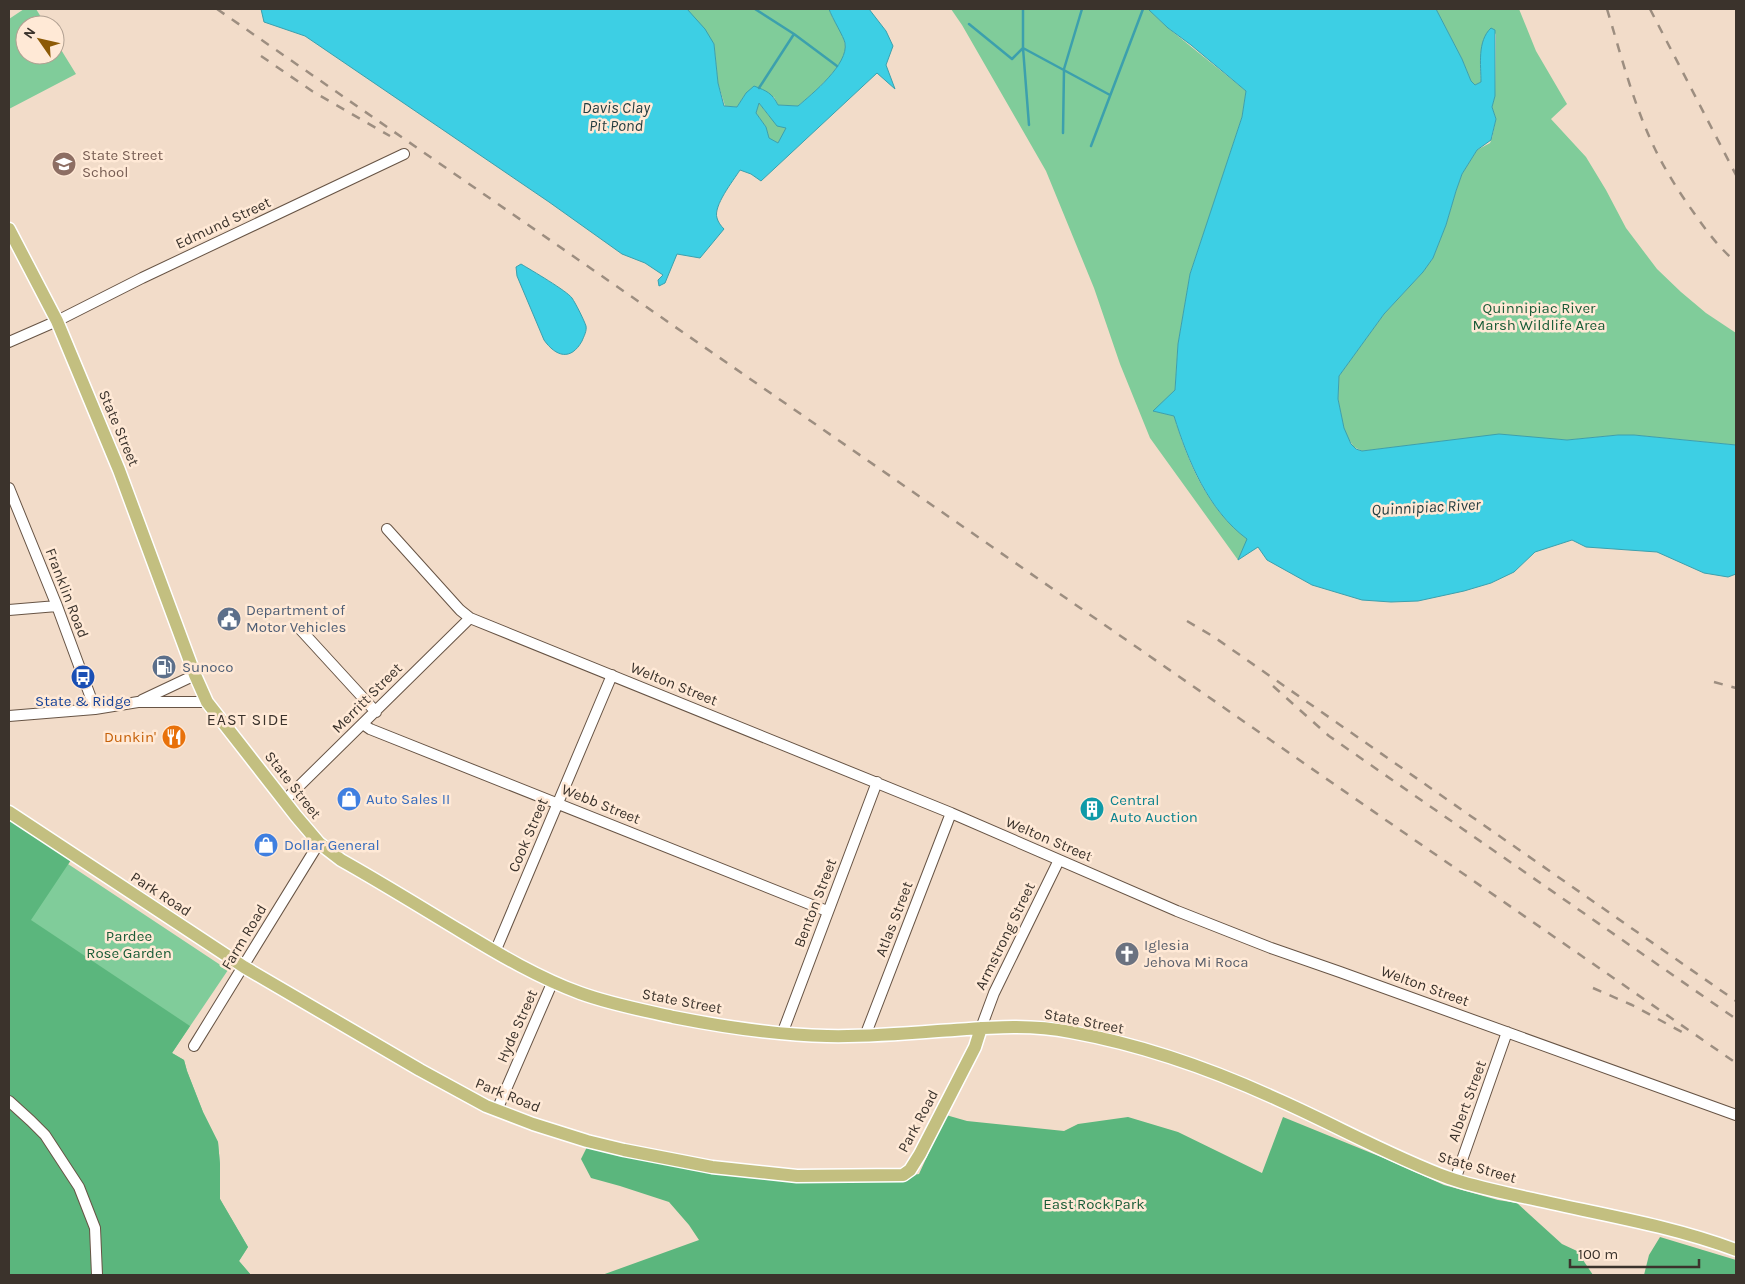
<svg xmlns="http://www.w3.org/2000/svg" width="1745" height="1284" viewBox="0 0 1745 1284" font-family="Karla,sans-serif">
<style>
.green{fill:#80cc9a}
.forest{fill:#5bb67d}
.water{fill:#3dcfe4;stroke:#3ca0ad;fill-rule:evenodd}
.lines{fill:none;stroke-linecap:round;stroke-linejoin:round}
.stream{stroke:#3ca0ad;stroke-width:2.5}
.minor-casing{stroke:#675445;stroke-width:12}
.major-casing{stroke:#fff;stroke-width:15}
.minor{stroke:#fff;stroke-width:10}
.major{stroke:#c3bf80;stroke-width:12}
.rail{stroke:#9d8e80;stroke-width:2.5;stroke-dasharray:9 9;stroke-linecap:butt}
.labels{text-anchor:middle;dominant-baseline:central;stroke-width:5;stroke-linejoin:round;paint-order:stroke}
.education-label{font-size:15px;fill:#785e54;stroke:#ffe9d6;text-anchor:start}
.street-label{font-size:15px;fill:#3b332c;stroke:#ffe9d6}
.park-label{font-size:15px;fill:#1a5c37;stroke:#ffe9d6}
.service-label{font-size:15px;fill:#4e5e75;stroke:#ffe9d6;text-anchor:start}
.transit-label{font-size:15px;fill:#164399;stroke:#ffe9d6}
.food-label{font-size:15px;fill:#c56008;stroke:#ffe9d6;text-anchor:end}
.shop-label{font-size:15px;fill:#366cbe;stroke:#ffe9d6;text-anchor:start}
.culture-label{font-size:15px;fill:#0d838f;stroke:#ffe9d6;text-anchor:start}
.worship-label{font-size:15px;fill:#5b616d;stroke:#ffe9d6;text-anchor:start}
.water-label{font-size:16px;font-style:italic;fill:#253d40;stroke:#ffe9d6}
.neighbourhood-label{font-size:16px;letter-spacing:1px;fill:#3b332c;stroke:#ffe9d6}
</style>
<rect width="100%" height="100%" fill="#f2dcc9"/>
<path class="green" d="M24 9H36L46 25H25V55H55V40L76 74 9 109V19Z
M687 9H829C832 19 844 35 845 44 849 64 812 94 798 106L778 105 774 97 746 93 737 107 725 106 718 83 714 44Z
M951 9H1148L1168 28 1246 91 1242 117 1190 274 1178 344 1175 390 1154 411 1174 416C1187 461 1208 511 1248 539L1238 560 1150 438 1120 364 1094 288 1046 171 962 25Z
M1436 9H1519L1536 51 1567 104 1551 119 1586 157 1606 190 1626 228 1657 269 1681 292 1706 313 1736 333V445L1634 435H1618L1567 440 1496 435 1362 451 1354 447 1345 434 1338 399 1339 376 1384 314 1423 272 1433 258 1446 225 1456 191 1462 174 1477 150 1490 143 1492 138 1496 119 1492 107 1495 96 1496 33 1480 60 1481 82 1475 85 1471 81 1462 59Z
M759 103 769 116 787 128 778 143 769 139 766 127 756 113Z
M28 831 71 860 68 864 228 970 172 1053 184 1060 187 1071 203 1112 218 1142 220 1164V1199L248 1247 239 1261 251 1275H9Z"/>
<path class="forest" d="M9 819 71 860 31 920 190 1026 172 1053 184 1060 187 1071 203 1112 218 1142 220 1164V1199L248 1247 239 1261 251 1275H9Z
M946 1115 967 1121 1064 1131 1078 1124 1128 1117 1178 1132 1262 1173 1283 1117 1386 1159 1444 1185 1498 1200 1517 1203 1562 1244 1577 1251 1593 1275H602L699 1240 689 1225 669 1202 620 1186 591 1178 581 1159 589 1143 690 1170 802 1178 877 1181 919 1174Z
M1660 1237 1736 1260V1275H1644L1649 1255Z"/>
<path class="water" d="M261 9H687L705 29 714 44 718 83 724 106 737 107 746 93 754 86C767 91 772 93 778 105L798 106C812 94 849 64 845 43 844 37 832 18 829 9H869L886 31 893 46 886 65 895 89 877 73 761 181 751 174 740 170C733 181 713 206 717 218 718 222 721 226 724 229L700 258 677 254 665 283 659 286 658 280 663 275 645 263 622 254 549 202 305 36 264 22ZM759 103 777 126 786 128 778 143 769 138 766 127 756 113Z
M1148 9H1436L1462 59 1471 81 1475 85 1481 82C1481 65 1477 41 1491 28L1495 30V96L1492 107 1496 119 1491 140 1477 150 1462 174 1456 191 1446 225 1433 258 1423 272 1384 314 1339 376 1338 399 1344 428 1351 444 1356 449 1362 451 1499 434 1567 440 1618 435H1634L1736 445V574L1728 577 1704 573 1657 552 1586 547 1572 540 1535 552 1514 572 1491 583 1464 591 1418 601 1391 602 1362 600 1312 585 1267 560 1258 547 1238 560 1247 539C1208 510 1188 461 1174 416L1153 411 1175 390 1178 344 1190 274 1242 117 1246 91 1191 45 1168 28Z
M521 264C531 270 567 291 572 298 576 304 584 320 586 326 587 331 584 336 582 341 571 361 556 357 544 340L517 276 516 267Z"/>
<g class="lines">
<path class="stream" d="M755 9 794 34 759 88
M969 24 1012 59 1023 48V9
M794 34 837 66
M1023 48 1110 95
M1023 48 1029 125
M1063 133 1064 69 1082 9
M1091 146 1143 9"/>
<defs>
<path id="minor" d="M9 342 57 321 142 278 404 154
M9 488 57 606 95 709
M387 529 460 610 470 618 951 813 1177 911 1271 948 1340 972 1736 1115
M9 610 57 606
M300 629 376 712
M142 700 195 675
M9 716 95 709 138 702H207
M363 724 370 729 827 911
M285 800 470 618
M495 952 612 675
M981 1028 994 993 1059 860
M782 1034 877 782
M865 1036 951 813
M194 1046 319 843
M9 1101 31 1121 45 1135 79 1187 95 1228 97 1275
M497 1110 553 981
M1455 1180 1507 1032"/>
<path id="major" d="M9 229 57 321 119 470 195 675 207 702 296 816 319 843 341 860C382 883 422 908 462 932 500 955 539 978 580 993 610 1004 642 1010 673 1017 724 1027 775 1035 827 1036 864 1037 901 1034 938 1031 984 1028 1025 1023 1071 1032 1143 1045 1214 1070 1281 1101 1337 1126 1392 1157 1449 1178 1475 1187 1502 1192 1528 1198 1598 1214 1669 1225 1736 1250
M9 812 244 967 420 1070 486 1106 533 1124 587 1141 624 1150 712 1167 797 1176 903 1175 910 1170 920 1154 975 1047 981 1028"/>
</defs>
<use href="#minor" class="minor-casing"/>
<use href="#major" class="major-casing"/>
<use href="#minor" class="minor"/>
<use href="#major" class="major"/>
<path class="rail" d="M217 9 1736 1063
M1607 9C1621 55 1633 103 1654 147 1665 170 1679 192 1694 213 1706 230 1719 248 1736 262
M1650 9 1736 175
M261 56 312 91 390 136
M1187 621 1214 637 1736 1001
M1714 682 1736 688
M1273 686 1329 736 1736 1019
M1593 988 1632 1005 1682 1032"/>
</g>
<defs>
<symbol id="school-disc" viewBox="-11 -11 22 22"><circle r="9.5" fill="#8d6e63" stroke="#ffe9d6"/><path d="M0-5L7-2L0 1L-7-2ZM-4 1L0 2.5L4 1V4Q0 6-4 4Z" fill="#fff"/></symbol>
<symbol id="civic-disc" viewBox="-11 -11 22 22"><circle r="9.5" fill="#5c6f8a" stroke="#ffe9d6"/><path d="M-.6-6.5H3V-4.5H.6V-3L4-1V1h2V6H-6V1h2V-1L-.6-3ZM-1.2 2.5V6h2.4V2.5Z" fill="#fff"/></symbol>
<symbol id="fuel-disc" viewBox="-11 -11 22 22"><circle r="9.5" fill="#5c6f8a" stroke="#ffe9d6"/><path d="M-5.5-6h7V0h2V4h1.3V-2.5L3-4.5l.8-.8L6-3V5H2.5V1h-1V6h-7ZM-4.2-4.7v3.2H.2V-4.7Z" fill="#fff"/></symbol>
<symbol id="bus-disc" viewBox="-11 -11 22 22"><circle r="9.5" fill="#1a4fb4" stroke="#ffe9d6"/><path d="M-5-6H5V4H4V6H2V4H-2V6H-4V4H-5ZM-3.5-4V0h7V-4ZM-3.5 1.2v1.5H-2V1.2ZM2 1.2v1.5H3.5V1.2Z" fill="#fff"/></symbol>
<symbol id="restaurant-disc" viewBox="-11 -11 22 22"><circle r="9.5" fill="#e8710a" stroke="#ffe9d6"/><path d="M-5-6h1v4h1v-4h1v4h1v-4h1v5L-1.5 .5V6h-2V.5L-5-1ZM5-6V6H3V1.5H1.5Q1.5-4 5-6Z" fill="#fff"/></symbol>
<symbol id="shop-disc" viewBox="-11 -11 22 22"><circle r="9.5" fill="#3f7fe0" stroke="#ffe9d6"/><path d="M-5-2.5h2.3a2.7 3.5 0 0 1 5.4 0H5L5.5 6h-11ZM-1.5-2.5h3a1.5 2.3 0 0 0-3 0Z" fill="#fff"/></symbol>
<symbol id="building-disc" viewBox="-11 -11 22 22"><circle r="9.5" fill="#0f9aa8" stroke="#ffe9d6"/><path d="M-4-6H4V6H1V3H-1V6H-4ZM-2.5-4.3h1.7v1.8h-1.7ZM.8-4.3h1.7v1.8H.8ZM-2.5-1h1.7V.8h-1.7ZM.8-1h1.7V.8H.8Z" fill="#fff"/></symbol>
<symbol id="church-disc" viewBox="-11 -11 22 22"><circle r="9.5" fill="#6b7280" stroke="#ffe9d6"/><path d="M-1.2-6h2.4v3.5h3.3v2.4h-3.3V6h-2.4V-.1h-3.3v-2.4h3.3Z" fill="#fff"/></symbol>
</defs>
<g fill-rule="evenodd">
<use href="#school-disc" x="50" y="150" width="28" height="28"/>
<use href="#civic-disc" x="215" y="605" width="28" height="28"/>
<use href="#fuel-disc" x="150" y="653" width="28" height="28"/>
<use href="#bus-disc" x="69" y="663" width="28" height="28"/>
<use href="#restaurant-disc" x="160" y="723" width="28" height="28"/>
<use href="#shop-disc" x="335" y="785" width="28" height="28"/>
<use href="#building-disc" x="1078" y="795" width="28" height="28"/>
<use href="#shop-disc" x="252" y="831" width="28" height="28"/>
<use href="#church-disc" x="1113" y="940" width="28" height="28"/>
</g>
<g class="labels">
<g class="education-label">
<text x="82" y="155">State Street<tspan x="82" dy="17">School</tspan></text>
</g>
<g class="street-label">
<text transform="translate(223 223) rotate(-25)">Edmund Street</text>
<text transform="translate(119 428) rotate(67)">State Street</text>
<text transform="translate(67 593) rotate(69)">Franklin Road</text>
<text transform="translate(674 684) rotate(22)">Welton Street</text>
<text transform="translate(367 698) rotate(-45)">Merritt Street</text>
<text transform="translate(293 785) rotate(52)">State Street</text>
<text transform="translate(601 804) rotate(22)">Webb Street</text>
<text transform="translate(528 835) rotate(-67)">Cook Street</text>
<text transform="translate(1049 839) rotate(23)">Welton Street</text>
<text transform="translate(161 894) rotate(33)">Park Road</text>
<text transform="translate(815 903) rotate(-69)">Benton Street</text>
<text transform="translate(894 919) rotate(-69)">Atlas Street</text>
<text transform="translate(1005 936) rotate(-64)">Armstrong Street</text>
<text transform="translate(244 937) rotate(-59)">Farm Road</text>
<text transform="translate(1425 986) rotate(20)">Welton Street</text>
<text transform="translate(682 1001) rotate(11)">State Street</text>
<text transform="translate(1084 1021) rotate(11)">State Street</text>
<text transform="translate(517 1026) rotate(-66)">Hyde Street</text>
<text transform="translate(508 1095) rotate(22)">Park Road</text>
<text transform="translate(1467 1101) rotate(-70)">Albert Street</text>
<text transform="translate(918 1121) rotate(-62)">Park Road</text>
<text transform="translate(1477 1167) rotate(16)">State Street</text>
</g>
<g class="park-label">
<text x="1539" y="308">Quinnipiac River<tspan x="1539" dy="17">Marsh Wildlife Area</tspan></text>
<text x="129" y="936">Pardee<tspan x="129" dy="17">Rose Garden</tspan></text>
<text x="1094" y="1204">East Rock Park</text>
</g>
<g class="service-label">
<text x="246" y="610">Department of<tspan x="246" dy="17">Motor Vehicles</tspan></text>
<text x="182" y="667">Sunoco</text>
</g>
<g class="transit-label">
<text x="83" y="701">State &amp; Ridge</text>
</g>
<g class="food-label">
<text x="156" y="737">Dunkin'</text>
</g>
<g class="shop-label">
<text x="366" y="799">Auto Sales II</text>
<text x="284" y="845">Dollar General</text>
</g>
<g class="culture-label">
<text x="1110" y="800">Central<tspan x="1110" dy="17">Auto Auction</tspan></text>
</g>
<g class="worship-label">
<text x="1144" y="945">Iglesia<tspan x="1144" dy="17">Jehova Mi Roca</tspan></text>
</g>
<g class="water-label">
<text x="616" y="107">Davis Clay<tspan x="616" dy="18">Pit Pond</tspan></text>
<text transform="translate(1426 507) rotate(-3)">Quinnipiac River</text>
</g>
<g class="neighbourhood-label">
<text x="248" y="719">EAST SIDE</text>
</g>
</g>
<rect width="1745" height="1284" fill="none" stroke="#3b332c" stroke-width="20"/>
<g transform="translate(40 40) rotate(304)"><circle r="24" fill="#ffe9d6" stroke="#b1a092"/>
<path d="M0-4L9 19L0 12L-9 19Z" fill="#8d5a06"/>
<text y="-8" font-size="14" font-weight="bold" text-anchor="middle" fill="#3b332c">N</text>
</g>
<path d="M1570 1259v8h129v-8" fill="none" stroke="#3b332c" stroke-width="2.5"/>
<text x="1578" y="1259" font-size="15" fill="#3b332c" stroke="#ffe9d6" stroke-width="4" paint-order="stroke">100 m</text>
</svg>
